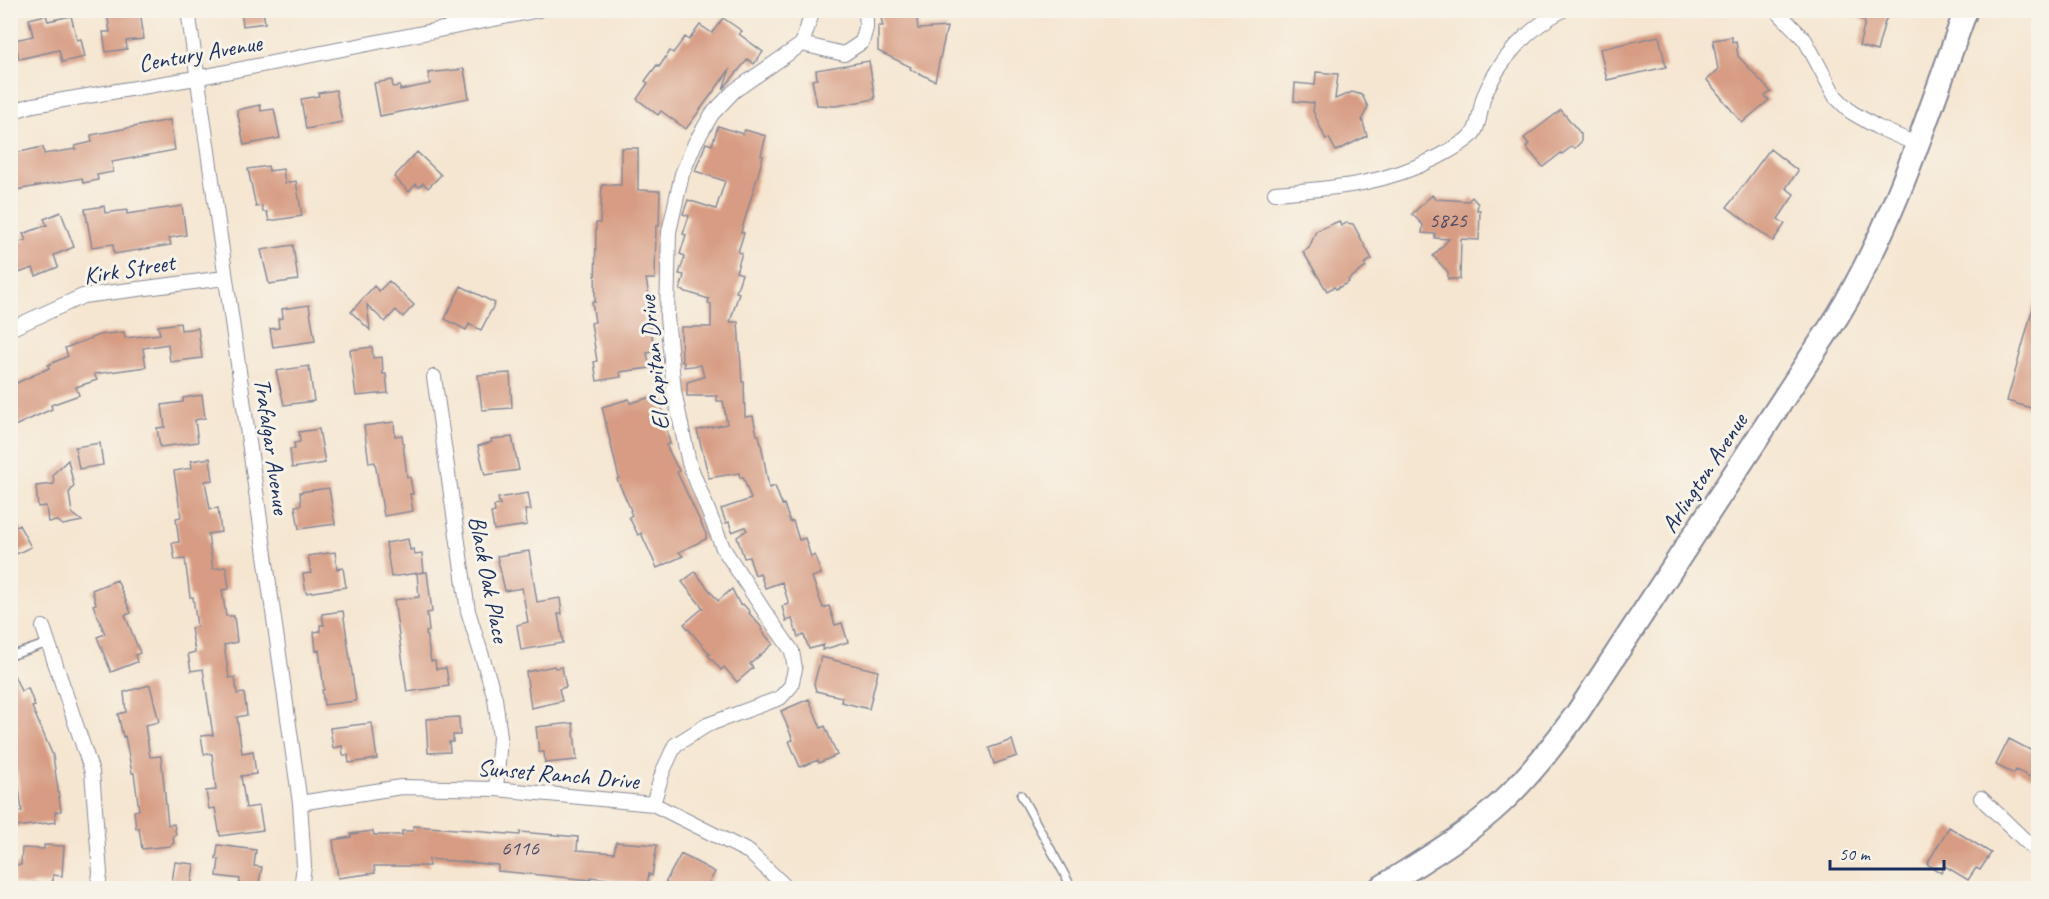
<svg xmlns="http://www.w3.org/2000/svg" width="2049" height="899" viewBox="0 0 2049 899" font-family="Caveat,sans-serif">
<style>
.building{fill:#d79c83}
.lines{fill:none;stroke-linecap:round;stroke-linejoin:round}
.lane-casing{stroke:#888a98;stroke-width:10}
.street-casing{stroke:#888a98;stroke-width:16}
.primary-casing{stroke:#888a98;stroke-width:26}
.lane{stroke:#fff;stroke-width:7}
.street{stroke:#fff;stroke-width:14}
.primary{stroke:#fff;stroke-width:22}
.labels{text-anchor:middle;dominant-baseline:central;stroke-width:6;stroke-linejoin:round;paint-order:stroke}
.number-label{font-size:21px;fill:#4a4a67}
.street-label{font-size:24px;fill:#1b2f5e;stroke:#f7f3e8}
</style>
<rect width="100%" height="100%" fill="#f7f3e8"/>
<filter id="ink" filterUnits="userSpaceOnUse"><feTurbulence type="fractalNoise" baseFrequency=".0167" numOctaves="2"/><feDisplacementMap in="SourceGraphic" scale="12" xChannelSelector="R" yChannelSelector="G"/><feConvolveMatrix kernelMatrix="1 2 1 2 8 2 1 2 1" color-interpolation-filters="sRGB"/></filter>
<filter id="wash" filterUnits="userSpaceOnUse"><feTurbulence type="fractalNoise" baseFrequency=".008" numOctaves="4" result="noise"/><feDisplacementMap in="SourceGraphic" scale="24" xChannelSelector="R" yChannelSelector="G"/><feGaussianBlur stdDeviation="1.35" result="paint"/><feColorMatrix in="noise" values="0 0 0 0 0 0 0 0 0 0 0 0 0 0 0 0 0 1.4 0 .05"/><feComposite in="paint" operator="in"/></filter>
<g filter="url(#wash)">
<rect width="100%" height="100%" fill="#f5e6d1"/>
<g id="blocks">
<path class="building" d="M140 10 144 39 126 41 127 49 106 52 103 32H110L107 14Z
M241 10H263L265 23 243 26Z
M879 10H916L918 29 947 27 935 81 910 69 911 67 878 51V26H883Z
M1845 10H1892L1885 21 1877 51 1859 46 1865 22Z
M46 15 48 21 71 16 77 40 81 39 85 57 62 62 59 50 19 59 15 40 33 36 29 19Z
M723 18 742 31 739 34 763 52 754 64 748 59 723 89 730 69 686 129 661 111 658 115 637 99 648 83 645 81 657 65 659 67 670 51 673 53 685 37 689 40 700 25 712 33Z
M1659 36 1666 67 1607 80 1600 49Z
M1732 37V42L1736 41 1738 56 1771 92 1765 96 1769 100 1742 123 1707 80 1718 70 1713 40Z
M869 61 875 99 836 106 817 105 812 80 817 79 816 70Z
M464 69 469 98 380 116 374 83 392 80 393 87 400 86V90L430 84 428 73Z
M1316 72 1338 74 1335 99 1352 92 1362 95 1368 107 1362 119 1367 136 1336 151 1329 138 1326 140 1313 111 1314 103 1294 101 1295 83 1315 85Z
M336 90 342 122 306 129 301 99 319 96 318 93Z
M260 105 261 111 274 109 280 138 244 145 237 110Z
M1561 110 1581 134V142L1575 148 1571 147 1562 154 1561 153 1543 167 1526 147 1529 144 1524 138Z
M170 120 175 150 112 162 113 172 97 175 98 180 83 183 82 178 10 191V154L43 147 44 154 76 149 75 146 92 142 91 135Z
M718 126 743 134 745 130 766 136 761 155 763 156 758 175 741 232 744 233 738 252 742 253 736 272 742 274 736 292 739 293 730 322H738L742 382H744L745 417 753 416 757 435H759L763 454 769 488 775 486 782 505 784 504 790 522 793 521 799 540 805 538 811 557 815 555 821 574 812 577 823 608 829 606 835 625 842 623 848 642 822 650 824 645 809 649 804 635 798 637 792 619 786 621 782 606 789 604 782 582 765 588 760 573 755 575 749 557 744 558 737 537 747 530 745 527 732 532 729 522 726 523 721 509 751 499 743 477 740 478 739 473 709 478 697 430 727 424 723 401H717V396H687V382L704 377 701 365 684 367V362H682L681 327H711V304L708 303 709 299 680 290 684 275 679 274 685 256 680 254 686 235 683 234 689 216 683 214 688 200 716 209 725 181 695 171 706 143 712 145Z
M621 148H638V190L660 191 659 226H656L655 279H646L652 313H648L653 341 652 352 647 353 650 368 620 372 621 377 597 381 594 362 597 361 591 323 595 322 592 302H595L596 223H600L602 185H621Z
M1770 149 1798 171 1786 188 1794 194 1792 198 1778 219 1785 224 1773 241 1727 207Z
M417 152 441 175 428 188 423 183 419 187 416 184 409 192 394 177Z
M268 166 269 171 283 169 285 183 296 181 302 216 269 221 267 212H263L262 206 256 207 248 169Z
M1432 195 1435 199 1468 201 1472 197 1478 204 1477 210H1480L1479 240 1461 239 1460 279H1448V272L1433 256 1449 239 1435 238V234L1422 233 1423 225 1412 214Z
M104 206 105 213 127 210V214L182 206 186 235 169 238 171 245 114 254 113 244 92 247 85 209Z
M61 212 74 247 54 255 58 267 36 276 33 268 10 276V245L26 240 23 234 47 225 44 219Z
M1339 221 1341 226 1346 223 1353 224 1372 259 1364 264 1366 267 1348 280 1349 282 1336 289 1334 287 1327 291 1303 252 1309 248 1316 231Z
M293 245 298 280 269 284 261 250Z
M389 281 414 305 403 317 396 310 385 322 367 305 370 330 351 312 374 286 379 291Z
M461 286 495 303 481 330 469 324 466 330 445 319Z
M2035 300 2038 301V410L2007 401Z
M309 305 315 341 273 347 270 329 279 328 278 319 283 318 282 309Z
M180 323 181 330 198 328 202 358 170 362 168 344 143 348 146 367 94 374 97 380 76 387 79 395 51 405 52 409 10 428V386L49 368 48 365 68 356 65 348 99 335 124 332 125 338 160 334 158 326Z
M372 347 373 358 382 357 383 374H386L388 393 356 396 350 350Z
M309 366 314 401 284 405 276 371Z
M510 373 512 408 482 410 478 375Z
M202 395 205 418 195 420 198 442 160 447 157 428 165 427 162 405 183 402V398Z
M659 395 670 444 666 445 679 471 677 472 706 534V539L679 552 683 556 657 568 641 533 638 535 629 517 632 515 630 511 631 510 617 479 619 478 602 407 629 399 630 403Z
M394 422 395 436 402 435 407 477H410L413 494H410L413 511 384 516 375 462 369 463 364 426Z
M319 429 325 463 292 468 290 449H295L294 443 300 442 299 432Z
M512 437 519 470 485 475 478 446 492 442 491 439Z
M100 443 103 465 79 469 75 447Z
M210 458 213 480 205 481 210 509 218 508 221 532 208 534 213 569 226 567 229 589 222 590 226 616H234L237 642 224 645 229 678 235 677 237 694 244 693 247 715 237 717 242 753 253 751 256 774 241 776 246 808 259 806 263 830 220 836 215 808 209 809 206 791 216 790 212 754H204L201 736 213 735 203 669 191 671 188 654 195 652 191 628 197 627 193 597H190L185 559 175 560 172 543 179 542 176 518 181 517 174 471 192 468 191 461Z
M68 460 74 486 69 493 72 513 82 521 63 525 58 521 48 522 46 506 38 507 36 486 54 484 53 474Z
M329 488 335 524 299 529 295 506 301 505 300 492Z
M528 493 531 510H525L527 525 494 530 491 513 495 512 494 506 500 505 498 498Z
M19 525 31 547 10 557V530Z
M408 539 410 550 414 549 415 555 422 554 424 572 391 577 386 543Z
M529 551 537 602 560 598 562 614H558L563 643 521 650 517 625 528 622 522 588 505 591 497 556Z
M335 552 337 569 343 568 346 587 306 593 303 574 311 573 308 556Z
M427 572 432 612 427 613 429 631 426 632 431 661H435L436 669 446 668 449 686 407 692 394 600 419 597 417 573Z
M695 572 718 601 732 589 740 605 743 604 750 612 749 613 763 629 761 630 773 644 750 664 753 668 737 682 724 667 721 670 708 655 710 654 684 624 703 608 682 582Z
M117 580 131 613 125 615 140 653 135 655 137 662 111 672 97 637 105 634 93 605 96 604 92 590Z
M343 611 356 701 324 705 322 690H324L319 650 316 651 314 632 320 631V625H324L322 614Z
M821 657 878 671 869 709 841 702 842 697 816 691 814 684Z
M10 666 21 691 28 688 35 706 32 707 53 756 61 811 55 812 56 822 16 827 14 812 22 811 17 772 10 774Z
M554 666 555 668 562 667 566 687 559 689 562 701 531 708 526 672Z
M150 685 159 722 145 725 150 757 161 756 168 825 174 824 176 835 173 836 174 843 170 846 142 849 139 828H136L134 811 139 810 134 773H132L125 736 123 737 118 714 126 712 124 692Z
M809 699 821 728 825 726 837 755 819 763 818 760 800 767 789 741 793 740 781 711Z
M459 717 460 735H453V742H449L450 752 428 753 426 719Z
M372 723 377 759 349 763 348 755H343L342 746 333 748 330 728Z
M573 723 577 760 545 763 544 752H539L536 727Z
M2009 739 2038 754V764L2032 778 2016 770 2014 774 1996 765Z
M1012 740 1017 756 994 764 989 748Z
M413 826 484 831V832L520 835V832L578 837 577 850 614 853 616 842 657 845 652 876 649 874 647 884 591 877V880L498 871V865L429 859V866H374L375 873 338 878 333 840 351 837V834L373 831 374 835H402V831H413Z
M1949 827 1991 853 1980 870 1976 868 1968 880 1945 866 1941 873 1927 864Z
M44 845 64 846 62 876 53 875V881L48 884 34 883 30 886 14 883 15 865H21L22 848 44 849Z
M218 845 256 850 254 866 262 867 258 888 239 886 240 879 217 876 219 859H216Z
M681 854 715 872 706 888H676L665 883Z
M175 862 194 864 191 888H171Z"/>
</g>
</g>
<g filter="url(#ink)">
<use href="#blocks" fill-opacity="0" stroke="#888a98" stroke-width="1.5"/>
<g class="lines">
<defs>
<path id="lane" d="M10 656 48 643
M1021 795 1072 888"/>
<path id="street" d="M188 10 300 803 304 866 301 888
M1776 10 1805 40 1835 96 1851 112 1877 127 1916 144
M802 44 844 54 862 42 866 28V10
M10 112 33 105 196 78 539 10
M1275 193C1335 188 1383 185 1438 157 1449 151 1463 144 1472 135 1480 126 1480 107 1484 96 1499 60 1528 28 1563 10
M10 329 83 296 225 278
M434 377 468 611 495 698 500 737 496 789
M43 627 92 772 100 873 98 888
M1981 798 2038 853
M300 803 401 787 496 789 653 804 749 852 787 888
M653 804 663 771 675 745 707 725 780 698 791 686 795 669 792 651 764 611 723 548 689 463 674 391 667 317 669 232 682 174 695 143 712 114 734 91 802 44 813 10"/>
<path id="primary" d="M1380 888C1422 861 1468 835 1504 800 1532 773 1555 743 1578 712L1837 317C1895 222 1928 114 1966 10"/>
</defs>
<use href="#lane" class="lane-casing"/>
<use href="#street" class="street-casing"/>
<use href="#primary" class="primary-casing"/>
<use href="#lane" class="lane"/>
<use href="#street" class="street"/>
<use href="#primary" class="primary"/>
</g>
</g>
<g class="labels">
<g class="number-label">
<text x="1448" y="220">5825</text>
<text x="520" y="848">6116</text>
</g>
<g class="street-label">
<text transform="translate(200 53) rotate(-10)">Century Avenue</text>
<text transform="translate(129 269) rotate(-9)">Kirk Street</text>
<text transform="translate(654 363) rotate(-96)">El Capitan Drive</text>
<text transform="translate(272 446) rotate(82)">Trafalgar Avenue</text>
<text transform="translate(1704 473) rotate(-57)">Arlington Avenue</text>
<text transform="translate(489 579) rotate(79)">Black Oak Place</text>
<text transform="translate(558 774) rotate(5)">Sunset Ranch Drive</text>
</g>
</g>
<rect width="2049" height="899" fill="none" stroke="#f7f3e8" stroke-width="36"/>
<path d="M1830 860v9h114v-9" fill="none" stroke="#1b2f5e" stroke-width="3"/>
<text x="1839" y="860" font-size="18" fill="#1b2f5e" stroke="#f7f3e8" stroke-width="4.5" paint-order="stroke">50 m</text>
</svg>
